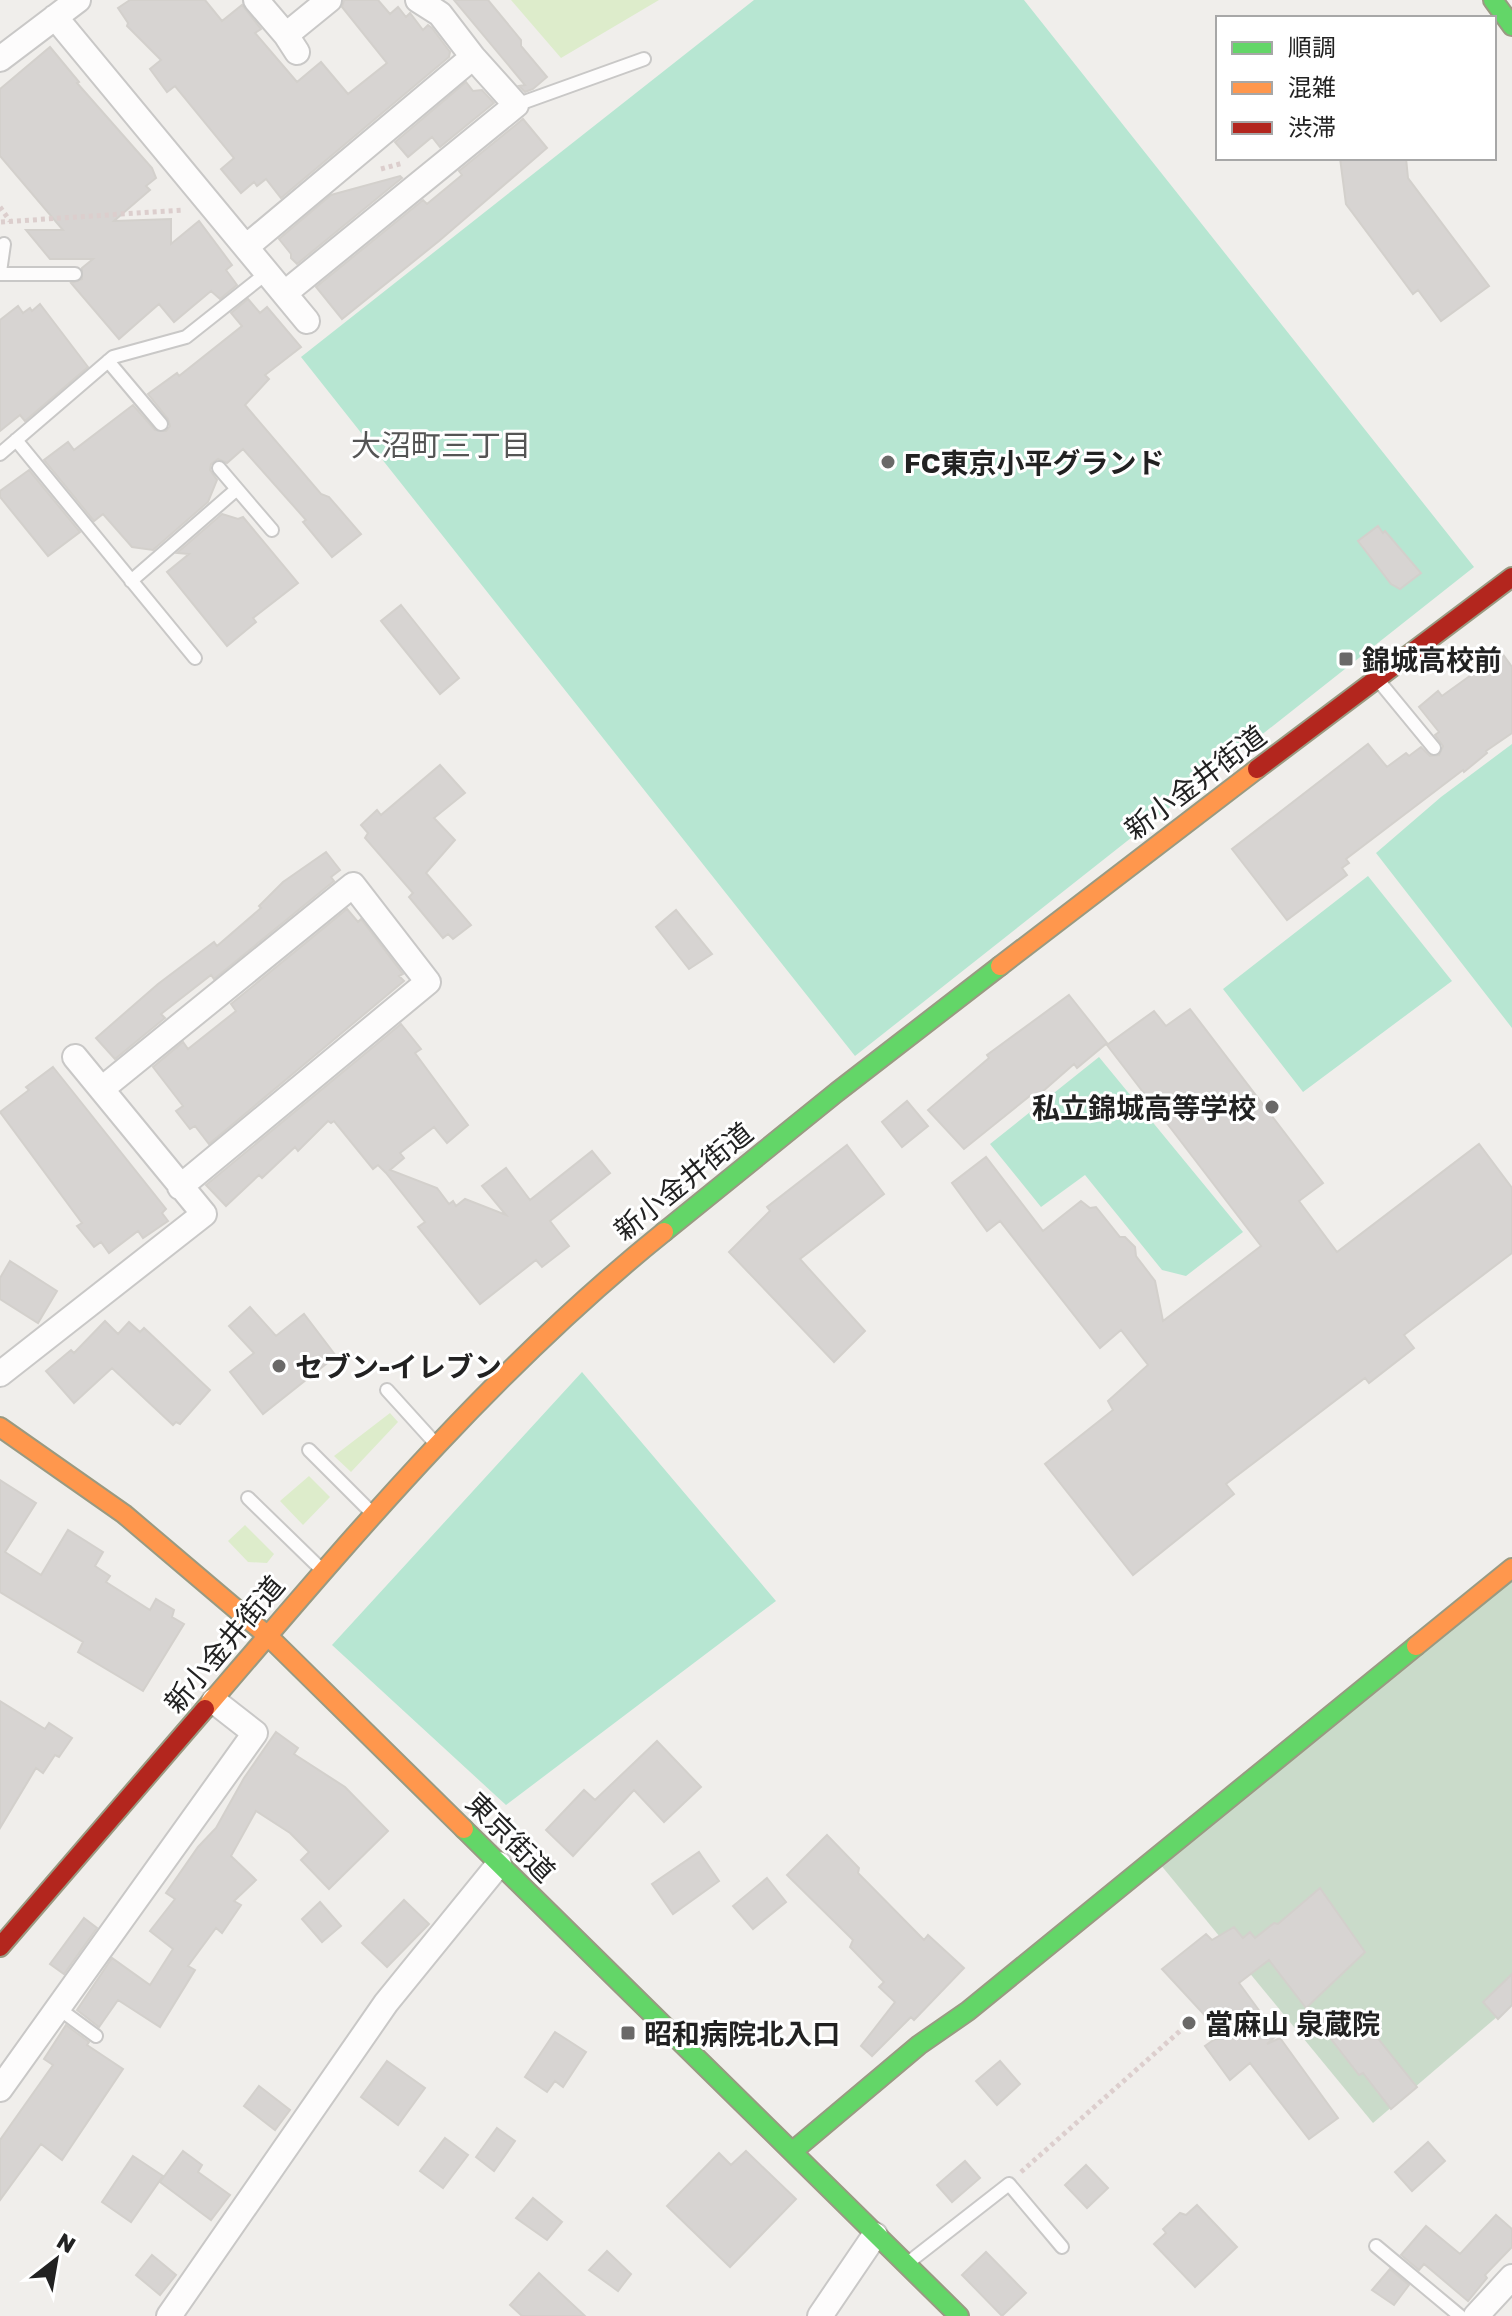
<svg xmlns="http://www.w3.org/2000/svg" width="1512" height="2316" viewBox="0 0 1512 2316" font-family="'Golos Text','Noto Sans JP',sans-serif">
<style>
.grass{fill:#ddeccb}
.cemetery{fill:#cadbca}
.pitch{fill:#b7e6d2}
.building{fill:#d7d4d2;stroke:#d3d0cc;stroke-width:2}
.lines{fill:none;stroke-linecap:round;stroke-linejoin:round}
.lane-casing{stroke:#c9c8c7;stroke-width:16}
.street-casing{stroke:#c9c8c7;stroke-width:28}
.fast-casing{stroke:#999a82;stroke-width:22}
.slow-casing{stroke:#999a82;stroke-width:22}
.jam-casing{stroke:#999a82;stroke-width:22}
.path{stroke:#dccecd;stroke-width:5;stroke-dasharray:4 4;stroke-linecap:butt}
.lane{stroke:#fdfcfc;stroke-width:12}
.street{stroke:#fdfcfc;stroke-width:24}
.fast{stroke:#63d668;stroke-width:18}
.slow{stroke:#ff974d;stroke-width:18}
.jam{stroke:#b3261e;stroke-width:18}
.poi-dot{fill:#6a6968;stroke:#fff;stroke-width:3}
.labels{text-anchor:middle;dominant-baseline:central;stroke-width:6;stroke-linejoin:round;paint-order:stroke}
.poi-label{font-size:28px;font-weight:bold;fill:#222;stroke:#fff;text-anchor:start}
.street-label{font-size:28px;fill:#222;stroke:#fff}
.neighbourhood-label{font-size:30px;fill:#555;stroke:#fff}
</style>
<rect width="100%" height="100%" fill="#f0eeeb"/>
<path class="grass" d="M511 0H659L561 58Z
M390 1413 398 1422 351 1472 334 1456Z
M309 1476 330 1497 303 1525 280 1501Z
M245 1525 274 1554 267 1563 248 1562 228 1541Z"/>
<path class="cemetery" d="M1512 1575V2004L1373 2123 1160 1864Z"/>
<path class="pitch" d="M754 0H1024L1474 567 855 1056 301 357Z
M1512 744V1028L1376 853 1441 797Z
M1368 876 1452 981 1303 1092 1223 989Z
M1099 1057 1243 1232 1186 1276 1162 1270 1085 1175 1041 1207 990 1144Z
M582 1372 776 1601 506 1805 332 1645Z"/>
<path class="building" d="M130 0H205L222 21 242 5 261 29 255 33 297 82 321 62 348 94 387 63 342 7 344 0H378L390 14 398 7 406 17 410 13 423 30 428 25 432 28 450 52 449 57 281 198 266 179 257 186 254 182 241 193 221 169 234 158 175 86 167 92 150 69 161 60 127 26 128 23 118 8Z
M454 0H488L521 40V46L547 77 533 89 525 92 519 86 525 85Z
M50 47 79 82 77 83 152 168 156 178 146 186 150 190 114 221 171 219V244L199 221 232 265 226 270 237 285 220 299 211 291 174 322 159 304 119 339 71 283 82 279V268L93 259H50L26 230H63L0 156V89Z
M466 82 473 91 482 90 494 103 440 147 432 137 408 157 395 142Z
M523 119 547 148 439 241 342 319 316 287 423 200 427 204 462 175 459 171Z
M1340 158H1406L1408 178 1489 286 1441 321 1418 290 1413 294 1346 204Z
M400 176 402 178 297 264 291 258V254L279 239 331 195Z
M248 299 260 313 267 307 301 347 265 375 269 379 245 405 321 494 329 497 361 534 332 557 303 522 306 520 243 449 227 463 218 459 211 464 210 470 217 480 208 502 153 550 132 547 103 514 94 521 44 460 68 442 74 450 133 405 155 430 166 431 170 426 168 419 148 394 177 373 179 376 242 326 231 313Z
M40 304 88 367 25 421 20 415 0 431V320L18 306 23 313 30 308 32 311Z
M29 470 80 532 48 556 0 497V491Z
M222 514 238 519 243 517 298 583 253 618 256 622 227 646 167 572 189 554 177 553Z
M1378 526 1383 533 1385 531 1421 573 1400 589 1391 584 1358 541Z
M401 605 459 678 440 694 381 621Z
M1502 653 1512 667V733L1486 751 1487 753 1464 772 1463 770 1346 859 1349 863 1342 868 1347 875 1287 920 1232 849 1368 744 1387 767 1406 753 1409 756 1421 747 1430 756 1439 755 1443 746 1435 735 1439 732 1419 707 1438 691 1442 696Z
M440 765 465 793 434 818 455 840 426 873 471 925 453 939 448 934 443 938 409 897 413 893 365 838 368 833 361 825 377 810 381 815Z
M326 852 340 870 331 877 334 881 214 979 211 975 161 1014 165 1018 115 1059 96 1038 158 984 214 942 217 946 261 908 259 906 283 882Z
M347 909 358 922 361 919 403 974 399 976 404 981 209 1144 195 1126 190 1129 176 1111 183 1106 153 1067 183 1042 188 1049 236 1011 231 1004Z
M676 910 712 954 689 969 656 927Z
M1069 995 1107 1043 1077 1068 1074 1064 1034 1099 1031 1095 964 1149 928 1110 989 1058 987 1055Z
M1190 1009 1323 1183 1299 1201 1337 1252 1479 1144 1512 1188V1253L1404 1335 1414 1348 1369 1383 1365 1378 1226 1484 1234 1494 1133 1575 1045 1464 1113 1410 1108 1401 1148 1365 1121 1330 1100 1348 1000 1221 987 1231 952 1183 986 1157 1043 1231 1081 1201 1090 1208 1096 1207 1120 1237H1125L1135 1247 1136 1256 1155 1281 1163 1321 1261 1246 1107 1045 1154 1011 1166 1026Z
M401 1024 421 1049 415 1053 468 1125 447 1143 434 1127 400 1153 404 1158 390 1170 437 1188 449 1204 453 1201 456 1206 465 1199 506 1215 482 1186 506 1168 530 1200 592 1151 610 1173 550 1221 569 1246 542 1267 536 1260 480 1304 418 1227 425 1222 386 1173 378 1165 373 1169 334 1121 331 1123 328 1121 298 1151 295 1147 262 1178 259 1175 226 1206 206 1185Z
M53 1067 166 1209 162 1213 168 1221 143 1238 138 1231 109 1253 101 1242 94 1247 77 1226 82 1223 0 1112 29 1090 26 1087Z
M907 1101 928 1126 902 1147 882 1122Z
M847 1145 884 1194 800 1259 865 1331 834 1362 729 1252 770 1211 767 1207Z
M10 1261 57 1291 38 1323 0 1299V1278Z
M250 1307 276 1336 304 1314 336 1356 263 1414 230 1372 254 1353 229 1326Z
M105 1321 118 1334 129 1322 140 1332 144 1328 210 1390 180 1424 176 1422 173 1425 112 1368 74 1403 46 1371 71 1350 74 1353Z
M0 1480 36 1503 5 1552 41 1575 68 1530 103 1552 95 1566 110 1576 106 1582 150 1610 156 1599 174 1610 172 1617 184 1624 143 1691 78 1652 83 1642 0 1592Z
M0 1701 45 1729 49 1723 72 1738 59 1757 55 1755 43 1773 36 1768 0 1828Z
M276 1732 298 1748 294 1754 345 1787 388 1831 329 1889 301 1860 309 1852 290 1833 256 1811 231 1856 256 1880 234 1901 241 1905 222 1933 216 1928 188 1966 195 1970 160 2027 118 2000 99 2027 77 2010 112 1958 150 1985 173 1949 150 1931 175 1899 166 1893 198 1847 216 1828 244 1778Z
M657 1741 701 1787 664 1822 634 1790 573 1856 546 1830 584 1790 595 1800Z
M827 1835 859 1868 858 1873 924 1940 928 1935 964 1968 914 2020 911 2017 872 2056 861 2046 895 2002 879 1987 884 1982 850 1947 853 1940 787 1875Z
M699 1852 719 1881 673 1914 652 1884Z
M767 1878 786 1902 753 1929 733 1906Z
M1320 1888 1365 1952 1306 2008 1269 1960 1239 1983 1277 2035 1267 2044 1280 2038 1338 2118 1309 2139 1250 2063 1230 2080 1205 2046 1222 2034 1162 1969 1206 1934 1212 1940 1234 1927 1243 1938 1250 1932 1255 1938 1274 1923 1278 1924Z
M404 1900 429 1924 387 1967 362 1943Z
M320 1902 341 1926 322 1942 302 1919Z
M84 1918 97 1928 64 1974 50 1964Z
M1512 1974V2005L1498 2019 1483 2002Z
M1337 2012 1353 2029 1364 2021 1417 2087 1391 2109 1363 2073 1359 2075 1317 2021Z
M66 2025 89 2042 87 2045 123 2069 62 2160 41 2144 0 2200V2140L53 2065 44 2059Z
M555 2032 586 2052 563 2087 555 2081 547 2092 525 2077Z
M387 2061 425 2088 398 2125 361 2097Z
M1000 2061 1020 2084 997 2105 976 2081Z
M259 2086 290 2110 275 2130 244 2106Z
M497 2128 515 2141 494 2171 476 2157Z
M445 2138 468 2155 443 2188 420 2171Z
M1428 2142 1445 2161 1412 2191 1395 2172Z
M183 2151 202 2165 198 2172 230 2195 211 2220 160 2182Z
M746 2151 796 2199 730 2267 667 2206 719 2153 731 2165Z
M133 2156 163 2176 131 2222 102 2202Z
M965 2161 980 2178 952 2202 937 2185Z
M1086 2165 1108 2188 1087 2208 1065 2185Z
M533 2198 562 2222 547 2240 516 2218Z
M1197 2205 1237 2247 1195 2287 1154 2244 1166 2233 1163 2229 1180 2213 1186 2215Z
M1496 2215 1512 2229V2247L1485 2275 1487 2278 1468 2301 1424 2264 1419 2270 1401 2255 1426 2226 1460 2254Z
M607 2251 631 2274 618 2291 589 2270Z
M986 2252 1026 2293 1002 2316 962 2275Z
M152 2255 176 2275 160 2295 136 2275Z
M1390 2269 1409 2285 1394 2305 1372 2290Z
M539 2273 585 2316H522L510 2305Z"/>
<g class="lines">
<defs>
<path id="lane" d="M516 105 644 59
M0 272 4 244
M0 274H75
M108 361 161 424
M16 440 195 658
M0 454 113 357 186 337 268 272
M219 468 272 530
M131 581 237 489
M1378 680 1434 748
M387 1390 435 1443
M309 1450 370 1511
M248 1498 322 1570
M58 2008 96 2036
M1376 2246 1460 2316
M909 2262 1009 2184 1062 2247"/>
<path id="street" d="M256 0 286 35 297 52
M55 17 307 321
M286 35 329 0
M0 59 78 0
M246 247 473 57
M285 293 516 105 473 57 440 14 418 0
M103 1088 353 885 428 982 180 1187
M0 1374 204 1214 75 1057
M0 2089 255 1733 214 1701
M169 2316 386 2003 499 1864
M820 2316 875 2235
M1476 2316 1512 2277"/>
<path id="fast" d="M1493 0 1512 26
M664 1232 837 1092 1000 966
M464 1829 959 2316
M793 2151 919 2045 968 2011 1416 1646"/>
<path id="slow" d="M1000 966 1257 769
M0 1427 124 1514 269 1637 464 1829
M1416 1646 1512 1568
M205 1709C349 1541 491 1371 664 1232"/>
<path id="jam" d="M1257 769 1512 577
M0 1947 205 1709"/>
</defs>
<use href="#lane" class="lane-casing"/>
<use href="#street" class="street-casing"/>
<use href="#fast" class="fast-casing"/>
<use href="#slow" class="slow-casing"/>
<use href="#jam" class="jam-casing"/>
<path class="path" d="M381 169 403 163
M0 207 10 221
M1 222 183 210
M1021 2172 1189 2023"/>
<use href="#lane" class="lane"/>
<use href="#street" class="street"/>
<use href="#fast" class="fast"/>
<use href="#slow" class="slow"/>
<use href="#jam" class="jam"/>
</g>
<g class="poi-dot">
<circle cx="888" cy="462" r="8"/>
<rect x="1338" y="651" width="16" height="16" rx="4"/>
<circle cx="1272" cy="1107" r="8"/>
<circle cx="279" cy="1366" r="8"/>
<circle cx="1189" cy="2023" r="8"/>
<rect x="620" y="2025" width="16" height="16" rx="4"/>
</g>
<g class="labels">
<g class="poi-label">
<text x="904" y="462">FC東京小平グランド</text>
<text x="1362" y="659">錦城高校前</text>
<text x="1256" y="1107" text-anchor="end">私立錦城高等学校</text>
<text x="295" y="1366">セブン-イレブン</text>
<text x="1205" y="2023">當麻山 泉蔵院</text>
<text x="644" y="2033">昭和病院北入口</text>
</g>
<g class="street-label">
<text transform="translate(1195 782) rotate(-37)">新小金井街道</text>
<text transform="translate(683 1181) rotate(-39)">新小金井街道</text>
<text transform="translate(224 1644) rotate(-50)">新小金井街道</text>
<text transform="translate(511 1837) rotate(45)">東京街道</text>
</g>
<g class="neighbourhood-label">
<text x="441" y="445">大沼町三丁目</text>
</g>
</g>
<rect x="1216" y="16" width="280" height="144" fill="#ffffff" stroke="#a7a7a7" stroke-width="2"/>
<rect x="1232" y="42" width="40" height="12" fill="#63d668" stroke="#a7a7a7" stroke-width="2"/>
<text x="1288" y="56" font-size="24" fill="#222222">順調</text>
<rect x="1232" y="82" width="40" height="12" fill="#ff974d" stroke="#a7a7a7" stroke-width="2"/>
<text x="1288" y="96" font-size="24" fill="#222222">混雑</text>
<rect x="1232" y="122" width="40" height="12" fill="#b3261e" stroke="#a7a7a7" stroke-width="2"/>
<text x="1288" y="136" font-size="24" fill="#222222">渋滞</text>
<g transform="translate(56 2260) rotate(31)" stroke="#ffffff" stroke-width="6" paint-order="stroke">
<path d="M0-6L14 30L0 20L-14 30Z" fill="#222222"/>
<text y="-12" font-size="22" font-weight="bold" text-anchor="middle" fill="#222222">N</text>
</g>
</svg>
